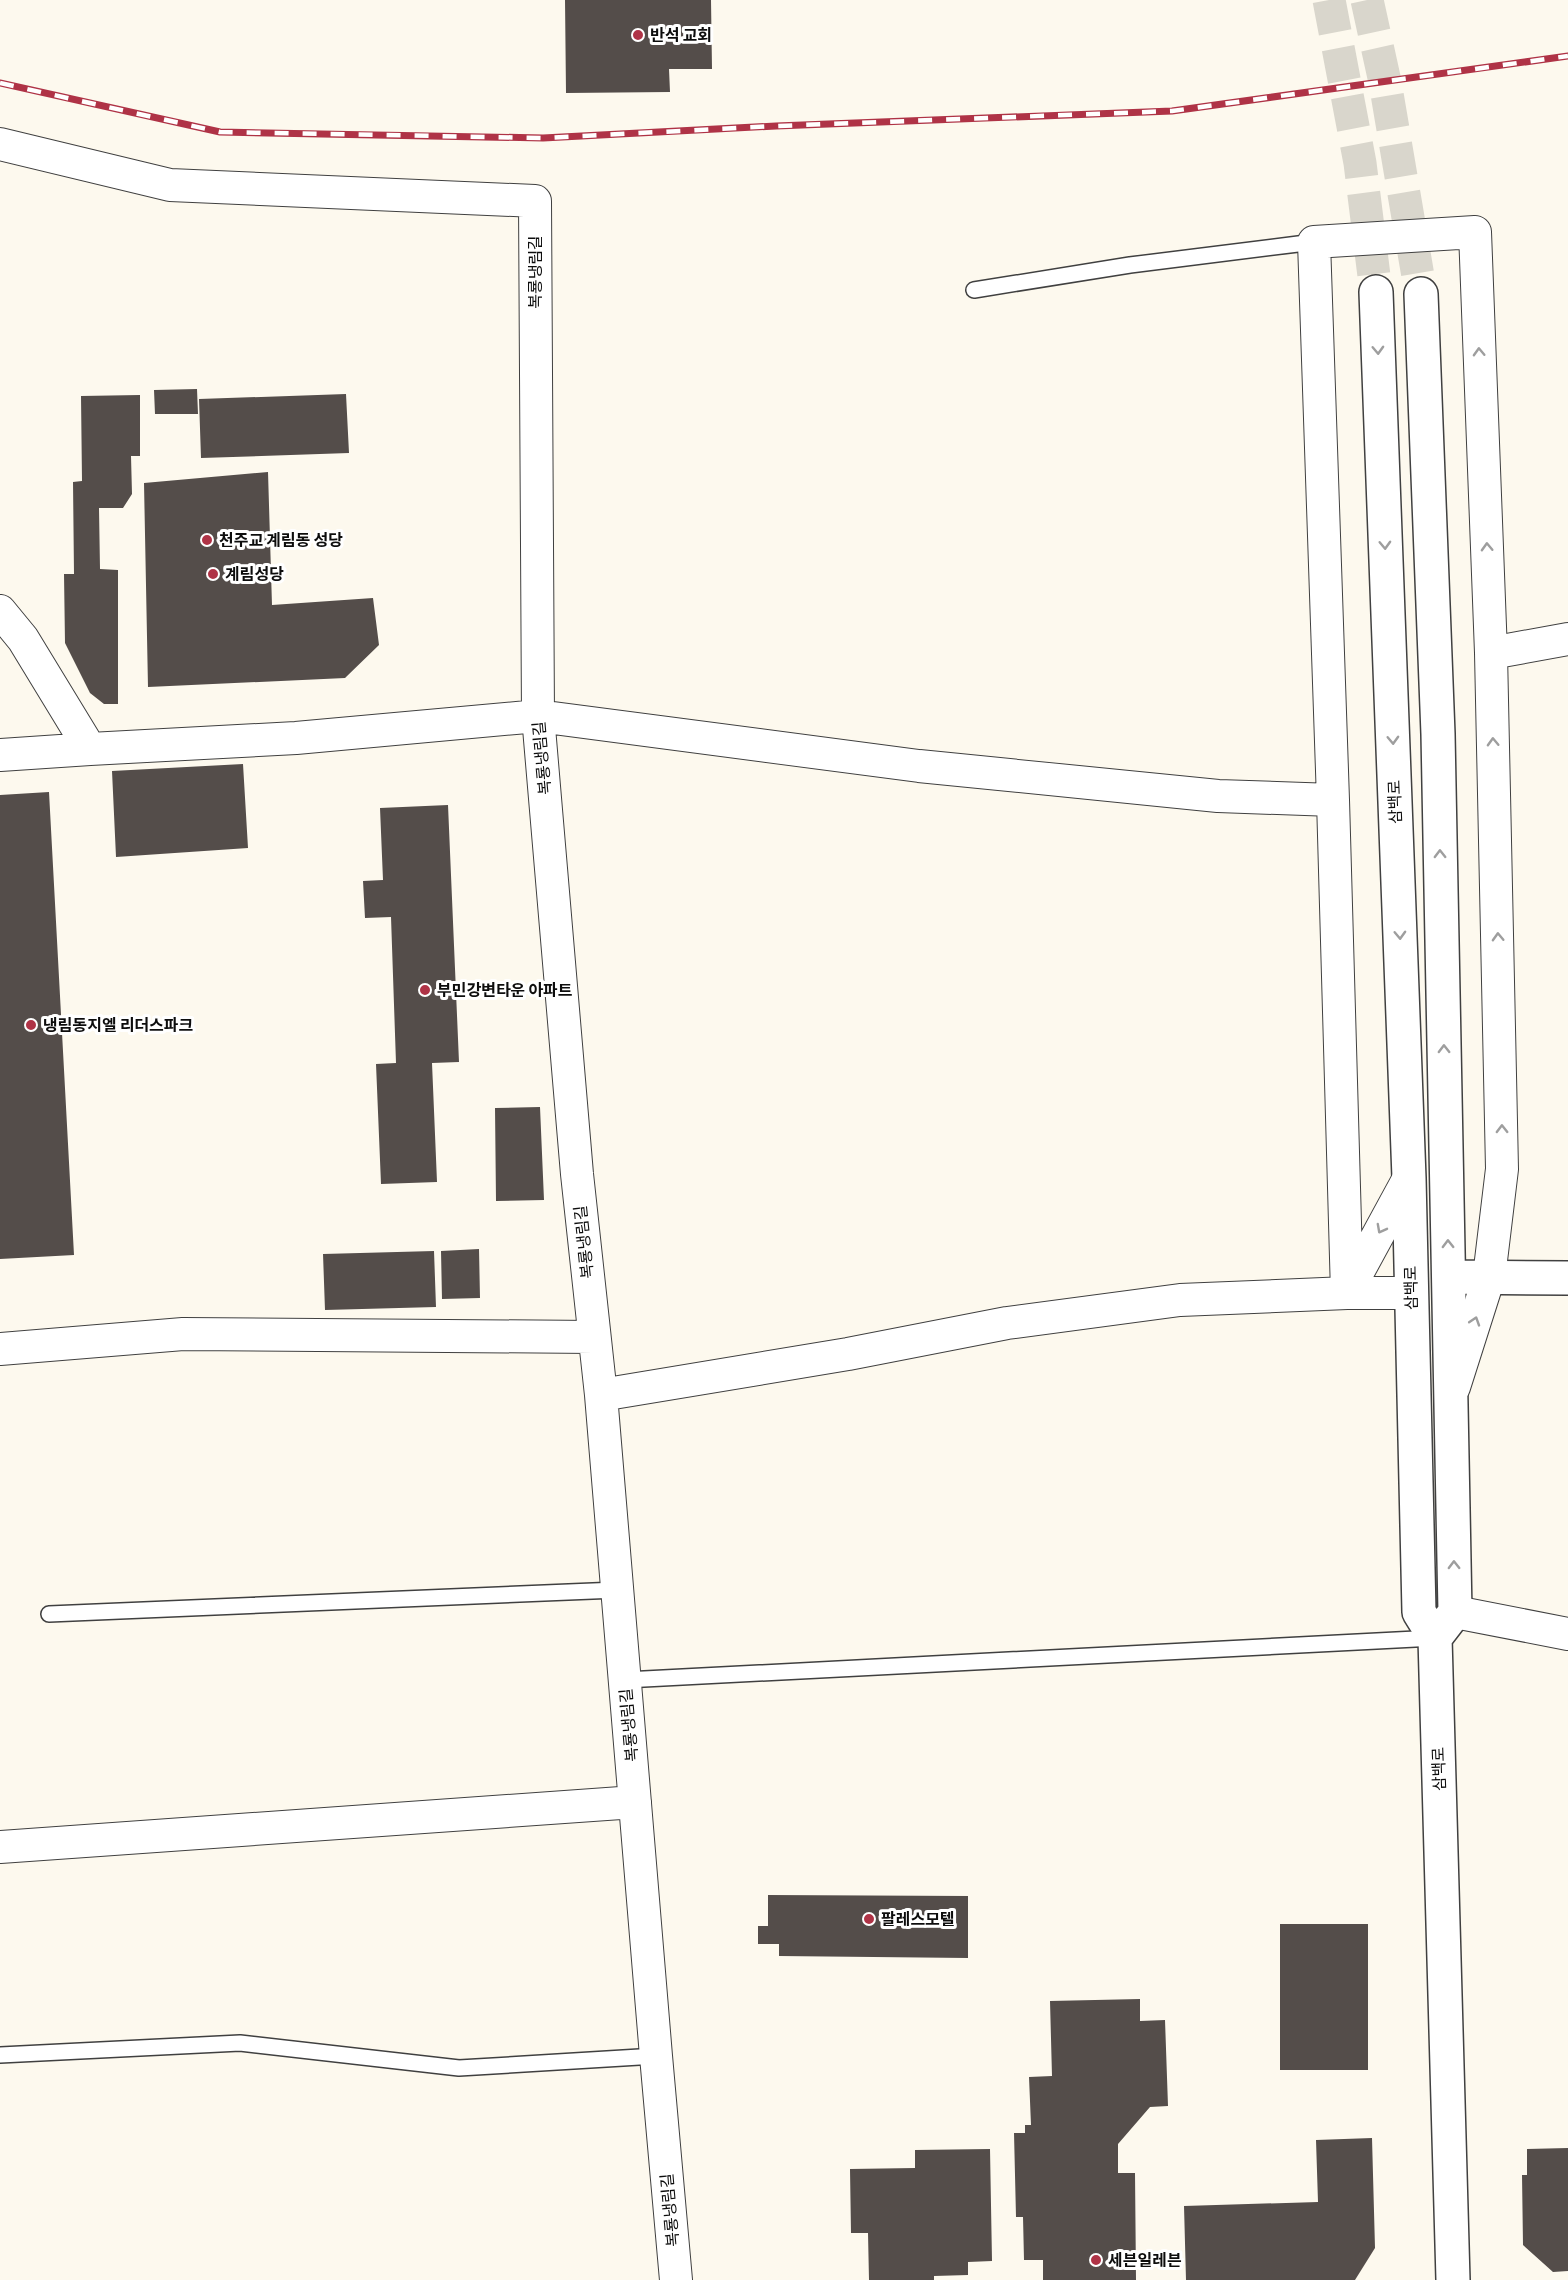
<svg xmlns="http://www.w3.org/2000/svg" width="1568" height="2280" viewBox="0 0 1568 2280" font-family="'Crimson Pro','Noto Sans KR',serif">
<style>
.building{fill:#544d4a}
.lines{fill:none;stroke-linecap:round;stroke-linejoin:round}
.tertiary-tunnel{stroke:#d9d6cc;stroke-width:33;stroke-dasharray:33 16;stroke-linecap:butt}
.service-casing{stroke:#404040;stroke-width:18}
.minor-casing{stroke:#404040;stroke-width:34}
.tertiary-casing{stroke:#404040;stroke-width:36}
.service{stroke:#fff;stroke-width:15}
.minor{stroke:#fff;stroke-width:32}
.tertiary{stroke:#fff;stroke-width:33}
.rail-casing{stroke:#af3346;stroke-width:7}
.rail{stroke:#fff;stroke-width:4.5;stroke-dasharray:14;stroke-linecap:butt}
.oneway{stroke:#9e9e9e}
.poi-dot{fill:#af3346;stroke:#fff;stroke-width:2}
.labels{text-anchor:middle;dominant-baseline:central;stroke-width:6;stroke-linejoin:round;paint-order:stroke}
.poi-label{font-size:16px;font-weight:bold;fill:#0d0d0d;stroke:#fff;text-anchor:start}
.street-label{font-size:16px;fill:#0d0d0d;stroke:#fff}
</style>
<rect width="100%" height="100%" fill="#fdf9ee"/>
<path class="building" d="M565 0H711L712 69H669L670 92 566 93Z
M197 389 198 414H155L154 390Z
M346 394 349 453 201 458 199 399Z
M140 395V456H131L132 494 123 508H99L100 569 118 570V704H104L90 693 65 643 64 574H74L73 482 82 481 81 396Z
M268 472 272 605 373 598 379 645 345 678 148 687 144 483Z
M243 764 248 848 116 857 112 771Z
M49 792 74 1255 0 1259V795Z
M448 805 459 1062 432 1063 437 1182 381 1184 376 1064 396 1063 391 917 365 918 363 881 383 880 380 808Z
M540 1107 544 1200 496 1201 495 1108Z
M479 1249 480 1298 442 1299 441 1251Z
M434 1251 436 1307 325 1310 323 1254Z
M768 1895 968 1896V1958L779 1956V1944H758V1926H768Z
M1280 1924H1368V2070H1280Z
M1140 1999V2021L1165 2020 1168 2106 1150 2107 1118 2144V2173H1135L1136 2280H1043V2260H1024L1023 2217H1016L1014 2133H1025V2125H1031L1029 2077 1052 2076 1050 2001Z
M1372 2138 1375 2248 1355 2280H1186L1184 2206 1318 2202 1316 2140Z
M1568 2148V2271L1553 2272 1523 2245 1522 2175H1527V2149Z
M990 2149 992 2261 968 2262V2275L934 2276V2280H869L868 2233H851L850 2169 915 2168V2150Z"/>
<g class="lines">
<path class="tertiary-tunnel" d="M1329 0 1360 163 1376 292
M1367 0 1385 82 1421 294"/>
<defs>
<path id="service" d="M974 290 1130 265 1314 242
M49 1614 617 1590
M625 1680 1435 1638
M0 2055 240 2043 459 2068 656 2056"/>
<path id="minor" d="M0 144 170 185 535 201 538 716 577 1174 601 1395 656 2056 676 2280
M0 611 23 639 90 749 296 738 538 716 919 766 1218 796 1333 800
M1491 653 1568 639
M0 755 90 749
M1347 1292 1409 1178
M1347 1293 1333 800 1314 242 1475 232 1491 653 1502 1169 1489 1277 1454 1387
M0 1349 183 1334 594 1337
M601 1395 848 1354 1007 1323 1180 1300 1347 1293H1411
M1455 1612 1568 1634
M0 1847 635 1802"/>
<path id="tertiary" d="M1376 292 1409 1178 1419 1612 1435 1638 1453 2280
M1421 294 1438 734 1455 1612 1435 1638
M1449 1277 1568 1278"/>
</defs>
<use href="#service" class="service-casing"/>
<use href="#minor" class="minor-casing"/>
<use href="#tertiary" class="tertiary-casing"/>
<use href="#service" class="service"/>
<use href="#minor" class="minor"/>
<use href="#tertiary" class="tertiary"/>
<defs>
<path id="rail" d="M0 83 220 132 543 138 776 126 1172 111 1568 56"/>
</defs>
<use href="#rail" class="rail-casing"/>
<use href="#rail" class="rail"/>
</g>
<defs><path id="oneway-chevron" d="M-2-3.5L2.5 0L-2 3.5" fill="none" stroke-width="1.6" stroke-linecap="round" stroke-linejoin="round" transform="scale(1.5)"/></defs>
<g class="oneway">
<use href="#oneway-chevron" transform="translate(1378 350) rotate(88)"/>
<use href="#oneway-chevron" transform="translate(1479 352) rotate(-92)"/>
<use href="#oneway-chevron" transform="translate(1385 545) rotate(88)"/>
<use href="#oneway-chevron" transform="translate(1487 547) rotate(-92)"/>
<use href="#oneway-chevron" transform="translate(1393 740) rotate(88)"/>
<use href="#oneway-chevron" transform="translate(1493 742) rotate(-92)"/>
<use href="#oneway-chevron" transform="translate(1440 854) rotate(-91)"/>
<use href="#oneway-chevron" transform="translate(1400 935) rotate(88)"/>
<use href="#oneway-chevron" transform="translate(1498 937) rotate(-92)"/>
<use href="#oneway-chevron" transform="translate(1444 1049) rotate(-91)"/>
<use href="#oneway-chevron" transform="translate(1502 1129) rotate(-91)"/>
<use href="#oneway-chevron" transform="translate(1381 1229) rotate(118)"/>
<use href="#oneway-chevron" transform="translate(1448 1244) rotate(-91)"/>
<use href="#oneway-chevron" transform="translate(1475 1321) rotate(-72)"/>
<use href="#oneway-chevron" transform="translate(1454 1565) rotate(-91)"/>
</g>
<g class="poi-dot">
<circle cx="638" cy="35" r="6"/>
<circle cx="207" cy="540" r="6"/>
<circle cx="213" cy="574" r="6"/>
<circle cx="425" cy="990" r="6"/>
<circle cx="31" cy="1025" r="6"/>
<circle cx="869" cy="1919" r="6"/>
<circle cx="1096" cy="2260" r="6"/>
</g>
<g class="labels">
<g class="poi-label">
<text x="650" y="35">반석 교회</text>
<text x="219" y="540">천주교 계림동 성당</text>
<text x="225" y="574">계림성당</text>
<text x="437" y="990">부민강변타운 아파트</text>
<text x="43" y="1025">냉림동지엘 리더스파크</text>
<text x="881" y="1919">팔레스모텔</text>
<text x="1108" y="2260">세븐일레븐</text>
</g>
<g class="street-label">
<text transform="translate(535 272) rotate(-90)">복룡냉림길</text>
<text transform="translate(542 758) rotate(-95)">복룡냉림길</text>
<text transform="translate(1395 802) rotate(-92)">삼백로</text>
<text transform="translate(584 1242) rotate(-96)">복룡냉림길</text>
<text transform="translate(1411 1288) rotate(-91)">삼백로</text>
<text transform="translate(629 1725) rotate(-95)">복룡냉림길</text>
<text transform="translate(1439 1769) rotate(-92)">삼백로</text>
<text transform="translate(670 2210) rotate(-95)">복룡냉림길</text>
</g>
</g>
</svg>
